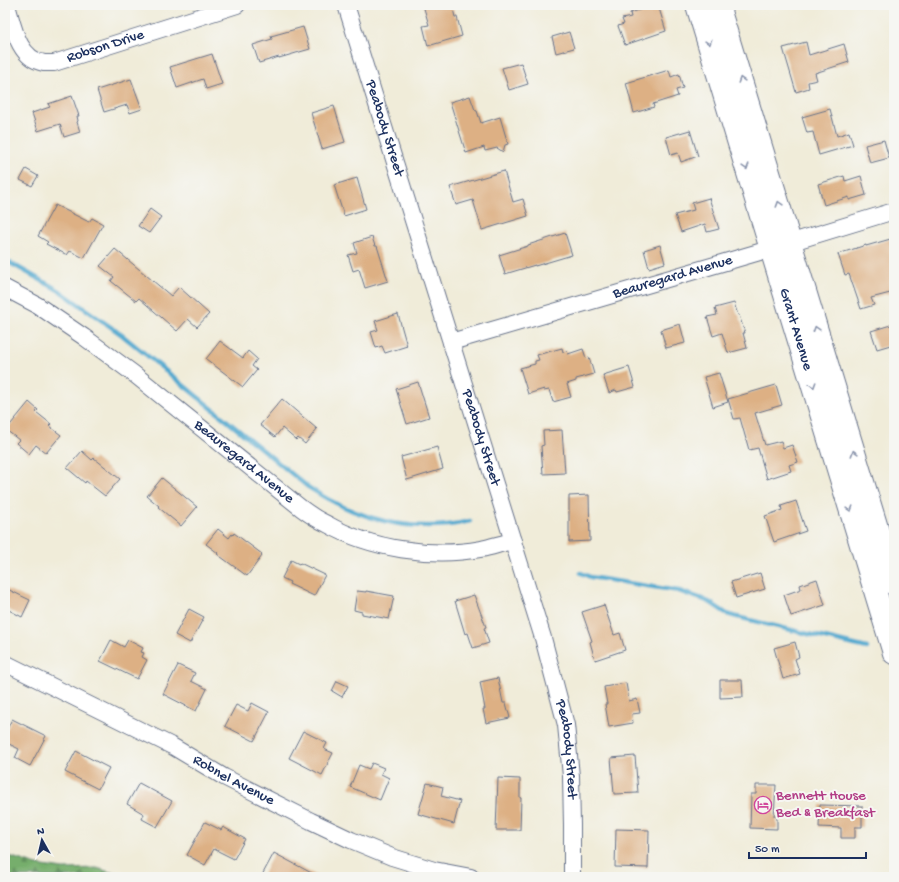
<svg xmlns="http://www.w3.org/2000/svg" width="899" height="882" viewBox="0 0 899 882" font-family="'Gochi Hand',sans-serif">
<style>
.forest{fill:url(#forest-firs);stroke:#486e65}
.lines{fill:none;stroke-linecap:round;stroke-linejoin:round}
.stream{stroke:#53a9cf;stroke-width:4.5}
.building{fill:#ddb084}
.minor-casing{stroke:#667189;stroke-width:18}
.primary-casing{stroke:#667189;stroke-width:24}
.minor{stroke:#fff;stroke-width:16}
.primary{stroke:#fff;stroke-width:22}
.oneway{stroke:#8d97ae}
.labels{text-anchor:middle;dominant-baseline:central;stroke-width:4;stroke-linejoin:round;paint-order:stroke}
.street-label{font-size:15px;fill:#1b2f5e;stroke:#f6f6f2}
.hotel-label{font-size:15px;fill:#b23c85;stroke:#f6f6f2;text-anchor:start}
</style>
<defs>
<pattern id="forest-firs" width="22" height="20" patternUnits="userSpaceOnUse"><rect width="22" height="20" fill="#76ae6c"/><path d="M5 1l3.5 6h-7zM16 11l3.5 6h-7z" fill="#608e5c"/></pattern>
</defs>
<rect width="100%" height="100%" fill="#f6f6f2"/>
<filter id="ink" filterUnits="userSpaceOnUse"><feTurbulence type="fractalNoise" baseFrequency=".025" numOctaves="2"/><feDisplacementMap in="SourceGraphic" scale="8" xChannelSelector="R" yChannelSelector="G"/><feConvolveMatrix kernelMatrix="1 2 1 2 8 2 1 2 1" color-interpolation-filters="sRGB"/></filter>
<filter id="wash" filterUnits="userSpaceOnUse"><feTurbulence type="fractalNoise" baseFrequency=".012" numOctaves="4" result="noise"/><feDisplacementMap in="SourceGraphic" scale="16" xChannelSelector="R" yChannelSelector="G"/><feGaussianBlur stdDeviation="0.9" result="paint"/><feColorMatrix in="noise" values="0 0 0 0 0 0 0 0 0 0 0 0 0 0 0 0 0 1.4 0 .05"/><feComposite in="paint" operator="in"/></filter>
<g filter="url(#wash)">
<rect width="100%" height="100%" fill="#f0ecd9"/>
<path class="forest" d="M5 853 9 856 37 865 63 869 97 868 110 872 123 873 131 877H5Z"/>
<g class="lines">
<path class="stream" d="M5 260 60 291 122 335 308 487C356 519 412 535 470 521
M581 573 590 577 679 591 702 599 711 603 727 614 737 617 867 648"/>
</g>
<g id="blocks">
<path class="building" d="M423 5H452L455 17H457L462 36 428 46 423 26 429 25Z
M655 5H658L666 31 625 45 618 26 624 24 622 19 631 17 630 13Z
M303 27 310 49 279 58V57L259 63 253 45 272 39 271 36Z
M569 32 574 48 556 53 552 37Z
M806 42 809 55 844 44 849 62 815 73 817 80 808 82 809 88 796 92 783 48Z
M212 54 222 84 206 89 203 79 177 88 170 67Z
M521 63 528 84 509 90 502 68Z
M669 70 671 77 679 74 683 88 676 90 678 96 653 104 654 107 634 113 626 83Z
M131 79 142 109 130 113 127 105 104 112 97 90Z
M72 96 79 116H77L78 121 77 122 80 132 64 137 60 124 38 131 32 113 50 107 48 104Z
M470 96 475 110 477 111 481 123 500 117 508 144 505 145 503 152 497 148 485 151 484 147 466 153 450 102Z
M334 106 345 142 322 149 311 113Z
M830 109 837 136 849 132 853 145 819 155 813 132 807 133 802 117Z
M690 130 698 156 681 162 678 153 671 155 666 137Z
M884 140 889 158 870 163 865 145Z
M26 169 38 176 32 186 20 180Z
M504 171 513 202 523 199 528 216 482 230 473 200 456 205 450 187Z
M844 176 845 181 861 176 866 195 849 200V197L824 205 818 184Z
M357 178 366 209 344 216 334 185Z
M709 198 719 229 707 232 705 224 681 232 675 215 694 210 692 203Z
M55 205 89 222 92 218 103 224 84 258 70 251 67 255 46 244 48 242 38 236Z
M150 209 161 217 149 233 138 226Z
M565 233 572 255 535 266V265L505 274 499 255 528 246V245Z
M372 237 375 246H377L388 281 365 288 359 269 353 271 348 255 357 253 354 243Z
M894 238V292L871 298 874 305 861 309 849 274 845 275 838 254 866 245V246Z
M660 245 665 263 649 268 644 250Z
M115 249 171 296 179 287 209 314 197 327 188 319 177 331 139 298 136 301 111 281 114 277 100 266Z
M734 303 738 315H739L745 333H743L747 348 728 353 722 333 713 336 707 317 717 315 715 308Z
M398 314 407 346 385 353 382 346 376 348 371 332 378 330 375 321Z
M680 324 685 343 666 348 661 330Z
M894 324V344L877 349 871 331Z
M220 341 243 358 248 351 257 359 252 366 257 370 243 387 206 359Z
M562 348 563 352 567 351 568 354 583 349 586 358 589 357 594 374 576 379V381L567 384 571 397 553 402 549 390 544 391V389L528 394 520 368 535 364V361L539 360 537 355Z
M629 367 635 387 617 392 616 390 609 393 603 375Z
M719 373 728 402 713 407 704 377Z
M418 382 429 417 407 424 396 389Z
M776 385 782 405 755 413 765 445 781 441 783 448 792 445 798 462 789 465 791 471 767 479 758 448 749 450 740 418 734 419 728 399Z
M282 399 317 429 305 444 298 438 296 440 282 428 275 437 260 425Z
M29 402 38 410 36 412 51 424 49 426 61 435 46 453 36 445 29 454 16 443 19 440 6 430Z
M562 430 565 473 543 474 541 446 544 445 543 431Z
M437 447 443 469 407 480 401 457Z
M82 451 92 460 94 458 120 479 105 496 86 481 85 483 67 468Z
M162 478 197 507 181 526 158 507 159 506 147 496Z
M589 495 590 541 569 542V496Z
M796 501 806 531 774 542 765 516 782 510 781 506Z
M218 529 229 538 232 534 233 535 234 533 262 554 261 555 262 556 247 576 217 554 218 553 206 544Z
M291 560 299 564 300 563 325 575 314 596 289 584 290 582 282 578Z
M760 573 765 589 736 598 731 582Z
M817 579 825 605 791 616 784 595 801 589 800 585Z
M5 588 30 600 22 617 5 608Z
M357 591 366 592V591L394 596 389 619 362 614V612L354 610Z
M474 595 486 627 484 628 489 643 473 648 468 633 465 634 455 601Z
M604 605 614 635 620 633 625 650 595 660 590 642 592 641 582 612Z
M189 609 204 617 190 643 175 635Z
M111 640 124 647 128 640 143 648 141 652 144 653 142 657 147 660 137 679 100 661Z
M795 642 799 657 795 659 800 674 783 679 774 648Z
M178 665 195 673 191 681 207 689 196 711 163 694Z
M498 678 503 703H506L510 718 486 723 483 709H485L480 682Z
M720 680H742L743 697 720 698Z
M337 681 348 686 342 697 332 691Z
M626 683 629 701 637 699 640 713 632 714 633 723 609 727 605 704H607L604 687Z
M252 703 269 712 254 741 225 726 236 705 248 711Z
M12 719 46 736 30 766 15 758 19 749 5 742V733Z
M303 731 327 743 324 749 333 753 322 775 289 758Z
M76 751 109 768 98 789 65 772Z
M635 756 638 793 614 794 611 758Z
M372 763 384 768 381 774 389 778 380 800 350 787 359 765 369 769Z
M498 778 520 779V798H521L520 830H496Z
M139 783 172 801 157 827 142 819 144 814 127 804Z
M427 783 443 787 441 796 460 801 454 824 418 814Z
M756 785H776L774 816H777V829L750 828 751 794H756Z
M820 805 862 806V827H855V838H841V828L819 827Z
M205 822 221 830 223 827 245 839 234 859 214 849 205 865 187 855Z
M616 829 649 830 648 868 615 867Z
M274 853 319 877H261Z"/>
</g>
</g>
<g filter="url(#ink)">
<use href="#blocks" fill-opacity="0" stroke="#667189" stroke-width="1"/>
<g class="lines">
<defs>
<g id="minor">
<path id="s1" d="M7 5C13 25 18 59 44 63 47 63 50 63 54 63L237 5"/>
<path id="s2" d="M346 5 543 638 566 725 571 776 572 825V877"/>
<path id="s3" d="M5 288 37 305 84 337 134 374 301 508C309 514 318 520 327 524 371 549 431 558 481 549 492 547 502 543 513 541"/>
<path id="s4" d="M451 342 756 253 894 211"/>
<path id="s5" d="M5 663 172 746 224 777 311 821 351 840 392 857 434 870 471 877"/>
</g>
<g id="primary">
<path id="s6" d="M697 5 771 249 894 653"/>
<path d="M718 5 894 584"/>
</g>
</defs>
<use href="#minor" class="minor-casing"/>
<use href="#primary" class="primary-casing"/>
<use href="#minor" class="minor"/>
<use href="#primary" class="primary"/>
</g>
<defs><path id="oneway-chevron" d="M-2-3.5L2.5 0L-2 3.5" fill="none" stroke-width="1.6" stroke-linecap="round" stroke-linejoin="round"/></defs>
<g class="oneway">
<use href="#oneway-chevron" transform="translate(709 42) rotate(73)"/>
<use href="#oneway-chevron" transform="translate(741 80) rotate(-107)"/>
<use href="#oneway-chevron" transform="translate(746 167) rotate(73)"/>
<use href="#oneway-chevron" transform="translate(779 204) rotate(-107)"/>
<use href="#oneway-chevron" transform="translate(816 329) rotate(-107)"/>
<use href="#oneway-chevron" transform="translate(813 385) rotate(73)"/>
<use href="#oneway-chevron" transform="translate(854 453) rotate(-107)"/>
<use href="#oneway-chevron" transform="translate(850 509) rotate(73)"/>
</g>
</g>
<defs>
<symbol id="hotel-ring" viewBox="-11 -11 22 22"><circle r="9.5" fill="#f6f6f2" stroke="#d1479c" stroke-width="1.5"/><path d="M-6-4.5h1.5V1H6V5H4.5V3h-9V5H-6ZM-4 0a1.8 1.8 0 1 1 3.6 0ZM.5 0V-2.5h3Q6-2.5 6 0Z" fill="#d1479c"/></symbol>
</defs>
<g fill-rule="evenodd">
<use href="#hotel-ring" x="753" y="795" width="20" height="20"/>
</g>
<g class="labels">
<g class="street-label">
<text stroke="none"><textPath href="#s1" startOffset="137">Robson Drive</textPath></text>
<text stroke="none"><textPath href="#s2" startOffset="129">Peabody Street</textPath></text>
<text stroke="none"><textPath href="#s4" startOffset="231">Beauregard Avenue</textPath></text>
<text stroke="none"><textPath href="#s6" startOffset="339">Grant Avenue</textPath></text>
<text stroke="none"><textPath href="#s2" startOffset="453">Peabody Street</textPath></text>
<text stroke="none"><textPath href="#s3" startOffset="296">Beauregard Avenue</textPath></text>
<text stroke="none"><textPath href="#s2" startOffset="777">Peabody Street</textPath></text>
<text stroke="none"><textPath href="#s5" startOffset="257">Robnel Avenue</textPath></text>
</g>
<g class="hotel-label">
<text x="776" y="796">Bennett House<tspan x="776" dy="17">Bed &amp; Breakfast</tspan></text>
</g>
</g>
<rect width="899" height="882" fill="none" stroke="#f6f6f2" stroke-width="20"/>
<g transform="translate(42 840) rotate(352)" stroke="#f6f6f2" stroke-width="3" paint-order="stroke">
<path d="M0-3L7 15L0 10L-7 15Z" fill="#1b2f5e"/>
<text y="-6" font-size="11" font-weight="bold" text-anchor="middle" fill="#1b2f5e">N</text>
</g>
<path d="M749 852v6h117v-6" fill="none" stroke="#1b2f5e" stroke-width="2"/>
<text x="755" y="852" font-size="12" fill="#1b2f5e" stroke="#f6f6f2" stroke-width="3" paint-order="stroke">50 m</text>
</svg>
